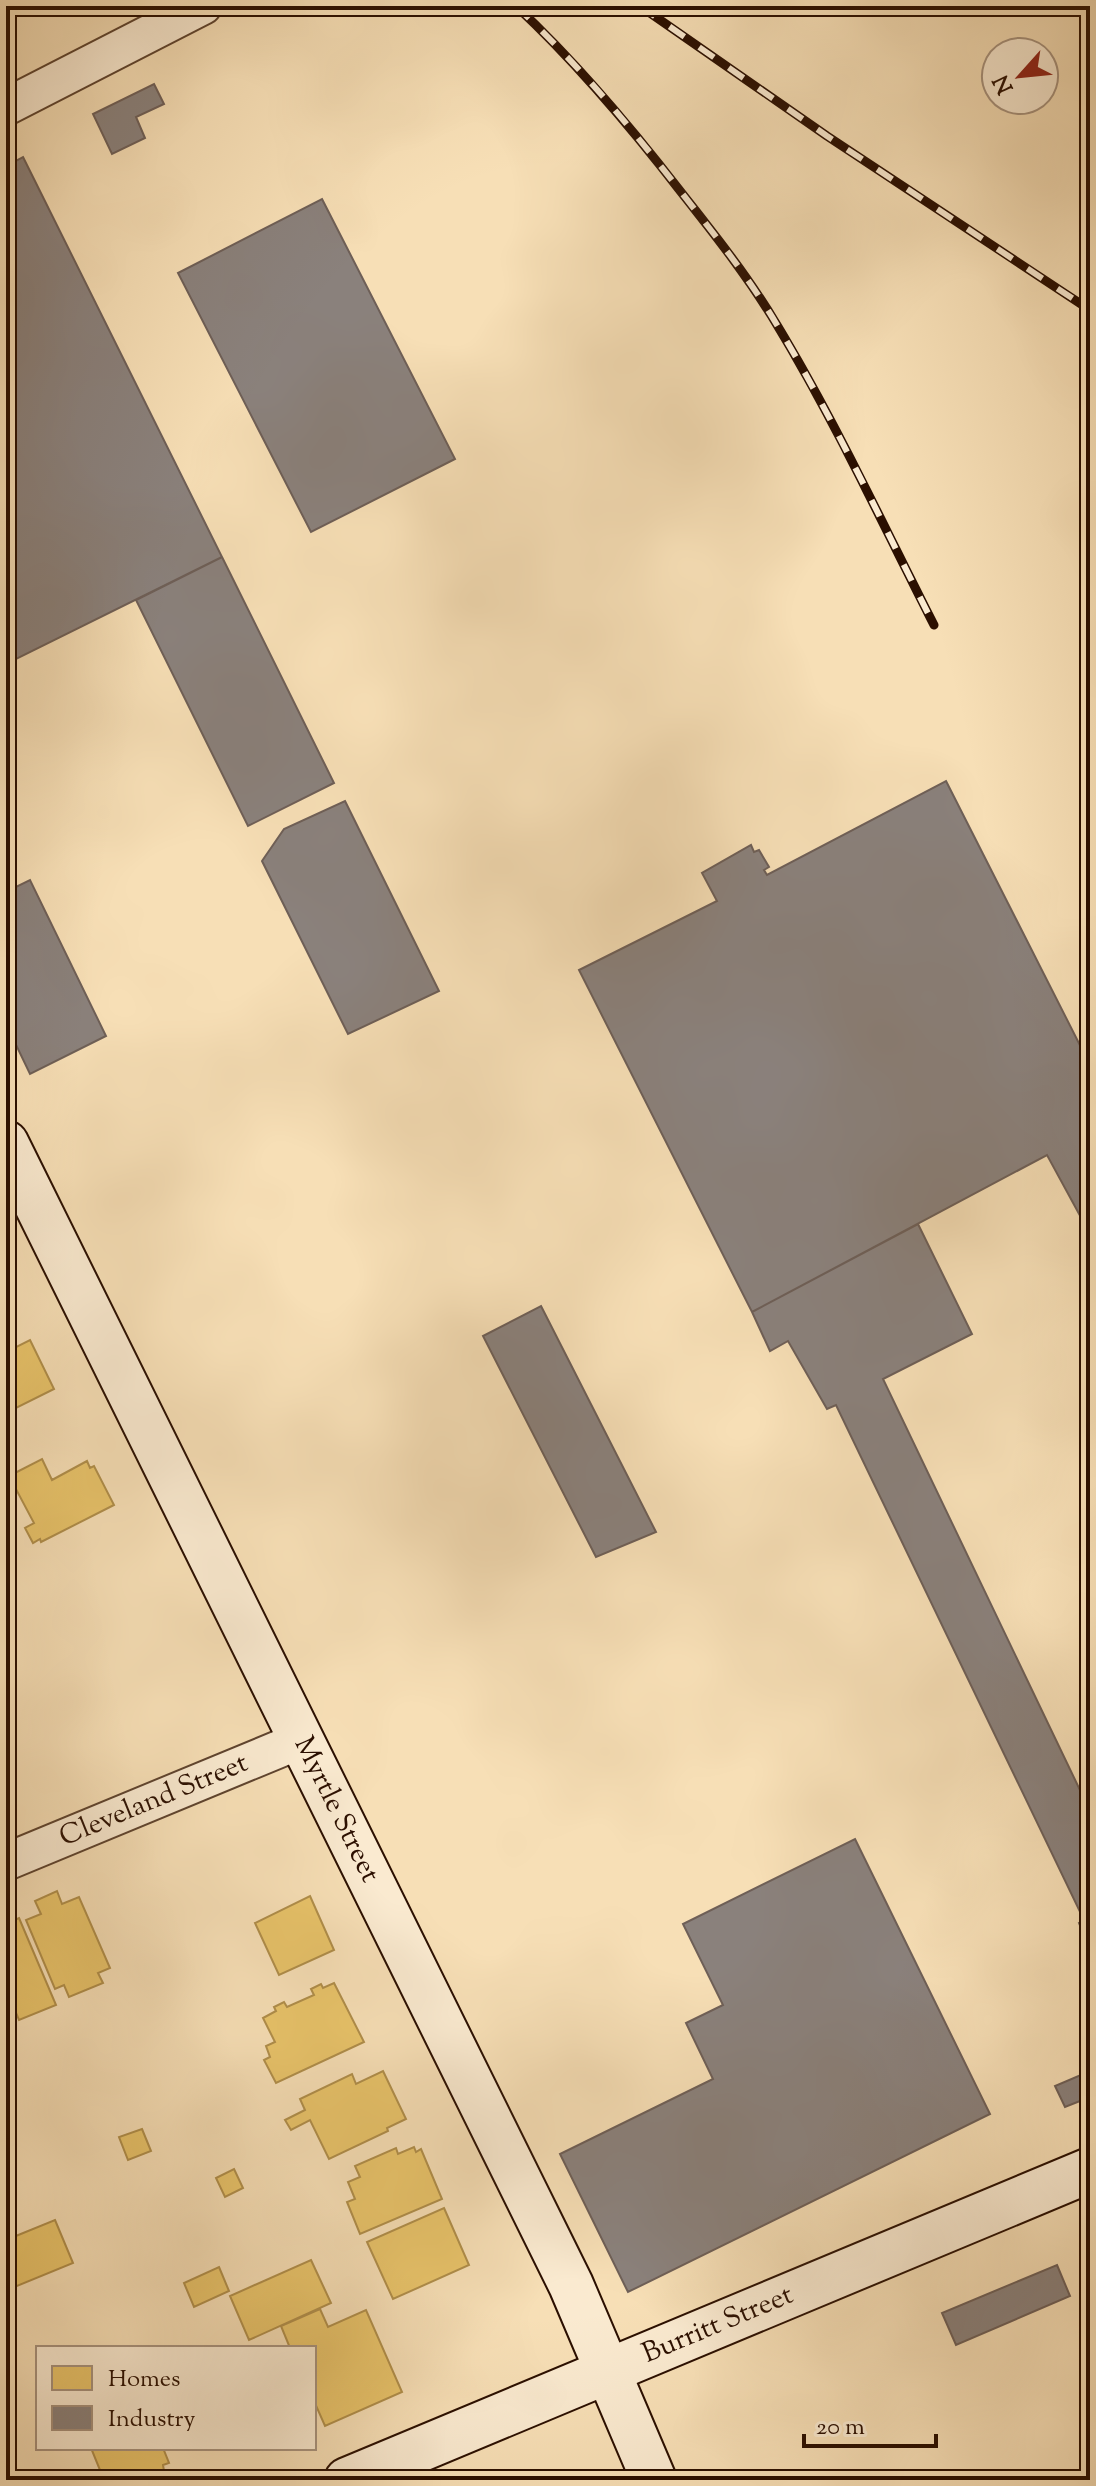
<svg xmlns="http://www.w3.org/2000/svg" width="1096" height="2486" viewBox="0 0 1096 2486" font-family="'Sorts Mill Goudy',serif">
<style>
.homes{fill:#e9c46a;stroke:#b08e4a;stroke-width:2}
.industry{fill:#8a817c;stroke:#6e5f57;stroke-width:2}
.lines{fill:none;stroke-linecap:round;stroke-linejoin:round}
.street-casing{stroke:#5e432e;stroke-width:40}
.secondary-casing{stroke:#2b0f00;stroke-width:48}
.street{stroke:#faead0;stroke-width:36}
.secondary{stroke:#faead0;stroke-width:44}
.rail-casing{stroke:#2b0f00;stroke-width:9}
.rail{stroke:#faead0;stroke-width:6;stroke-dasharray:18;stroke-linecap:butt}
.labels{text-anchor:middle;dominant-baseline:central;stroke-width:8;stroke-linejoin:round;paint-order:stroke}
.street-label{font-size:28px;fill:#2b0f00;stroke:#faead0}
</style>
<rect width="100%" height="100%" fill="#f7dfb6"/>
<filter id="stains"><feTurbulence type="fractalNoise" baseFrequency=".0025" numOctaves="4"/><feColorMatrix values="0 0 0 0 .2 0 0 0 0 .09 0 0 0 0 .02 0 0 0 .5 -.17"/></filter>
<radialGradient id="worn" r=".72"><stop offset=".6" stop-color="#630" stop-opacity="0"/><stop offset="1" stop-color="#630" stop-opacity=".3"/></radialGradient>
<path class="homes" d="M30 1340 54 1389 6 1413V1352Z
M42 1459 52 1480 87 1461 90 1468 94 1466 114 1505 41 1542 40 1539 33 1543 25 1528 34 1523 9 1476Z
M57 1891 62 1904 79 1897 110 1968 98 1973 103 1983 69 1997 64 1985 55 1989 26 1920 41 1914 35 1901Z
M310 1896 334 1950 279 1975 255 1923Z
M19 1918 56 2005 19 2020 6 1989V1924Z
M334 1983 364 2042 276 2083 264 2060 270 2057 266 2046 275 2042 263 2018 276 2011 274 2007 284 2002 287 2007 314 1995 311 1989 321 1984 323 1988Z
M383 2071 406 2119 387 2128 388 2131 329 2159 310 2120 291 2130 285 2120 305 2110 300 2099 352 2074 356 2084Z
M142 2129 151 2151 128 2160 119 2137Z
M414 2147 416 2152 421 2149 442 2199 360 2234 347 2202 355 2199 348 2182 360 2177 355 2166 396 2148 398 2154Z
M234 2169 243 2188 225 2197 216 2178Z
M444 2208 469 2265 393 2299 367 2242Z
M55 2220 73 2263 7 2290 6 2240Z
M311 2260 331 2303 249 2340 230 2296Z
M219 2267 229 2291 194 2307 184 2283Z
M320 2309 328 2327 366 2310 402 2392 325 2426 314 2401V2348H290L281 2326Z
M91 2448H163L169 2463 163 2465 164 2471 141 2480H104Z"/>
<path class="industry" d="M154 84 164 104 136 117 145 138 112 154 93 114Z
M23 157 222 557 6 664V166Z
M322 199 455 459 311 532 178 273Z
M222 557 334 783 248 826 136 600Z
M946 781 1090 1065V1234L1047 1155 752 1312 579 970 717 901 702 873 751 845 754 852 759 850 769 867 764 870 767 875Z
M345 801 439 991 348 1034 262 861 284 829Z
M6 872 14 888 30 880 106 1036 30 1074 6 1024Z
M918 1224 972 1334 883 1379 1090 1811V1950L1079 1923 1084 1920 836 1405 827 1409 788 1341 770 1351 752 1312Z
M541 1306 656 1532 596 1557 483 1336Z
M855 1839 990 2114 628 2292 560 2154 713 2079 686 2023 723 2005 683 1924Z
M1088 2072 1090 2097 1065 2107 1055 2086Z
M1057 2265 1070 2296 956 2345 942 2313Z"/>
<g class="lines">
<defs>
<g id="street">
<path d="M6 107 203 6"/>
<path id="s1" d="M6 1862 301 1740"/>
</g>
<g id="secondary">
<path id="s2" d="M6 1143 571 2285 654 2480"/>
<path id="s3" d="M347 2480 1090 2170"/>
</g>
</defs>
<use href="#street" class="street-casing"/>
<use href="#secondary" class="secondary-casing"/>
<use href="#street" class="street"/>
<use href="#secondary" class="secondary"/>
<defs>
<path id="rail" d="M516 6C577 63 630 126 681 192 715 235 749 278 777 325 835 421 883 525 934 625
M640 6 827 136 1090 310"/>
</defs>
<use href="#rail" class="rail-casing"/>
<use href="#rail" class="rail"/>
</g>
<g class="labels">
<g class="street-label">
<text stroke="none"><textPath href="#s1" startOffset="160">Cleveland Street</textPath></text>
<text stroke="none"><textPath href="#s2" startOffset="744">Myrtle Street</textPath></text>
<text stroke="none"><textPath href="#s3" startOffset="402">Burritt Street</textPath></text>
</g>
</g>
<rect width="1096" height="2486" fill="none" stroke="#f7dfb6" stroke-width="32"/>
<rect x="8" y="8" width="1080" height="2470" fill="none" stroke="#2b0f00" stroke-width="4"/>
<rect x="16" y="16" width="1064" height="2454" fill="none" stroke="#2b0f00" stroke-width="2"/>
<rect x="36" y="2346" width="280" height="104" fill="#faead0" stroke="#a7927d" stroke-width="2"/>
<rect x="52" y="2366" width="40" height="24" fill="#e9c46a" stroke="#a7927d" stroke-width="2"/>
<text x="108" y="2386" font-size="24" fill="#2b0f00">Homes</text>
<rect x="52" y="2406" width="40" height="24" fill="#8a817c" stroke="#a7927d" stroke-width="2"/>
<text x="108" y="2426" font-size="24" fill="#2b0f00">Industry</text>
<g transform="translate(1020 76) rotate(243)"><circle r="38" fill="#faead0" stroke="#a7927d" stroke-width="2"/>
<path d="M0-6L14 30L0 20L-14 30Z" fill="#8f2418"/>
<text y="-12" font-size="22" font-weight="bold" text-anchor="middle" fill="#2b0f00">N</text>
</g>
<path d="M804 2434v12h132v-12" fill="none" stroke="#2b0f00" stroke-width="4"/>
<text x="816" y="2434" font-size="24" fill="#2b0f00" stroke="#faead0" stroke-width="6" paint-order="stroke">20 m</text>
<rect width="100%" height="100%" filter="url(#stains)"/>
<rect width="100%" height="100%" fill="url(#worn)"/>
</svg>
